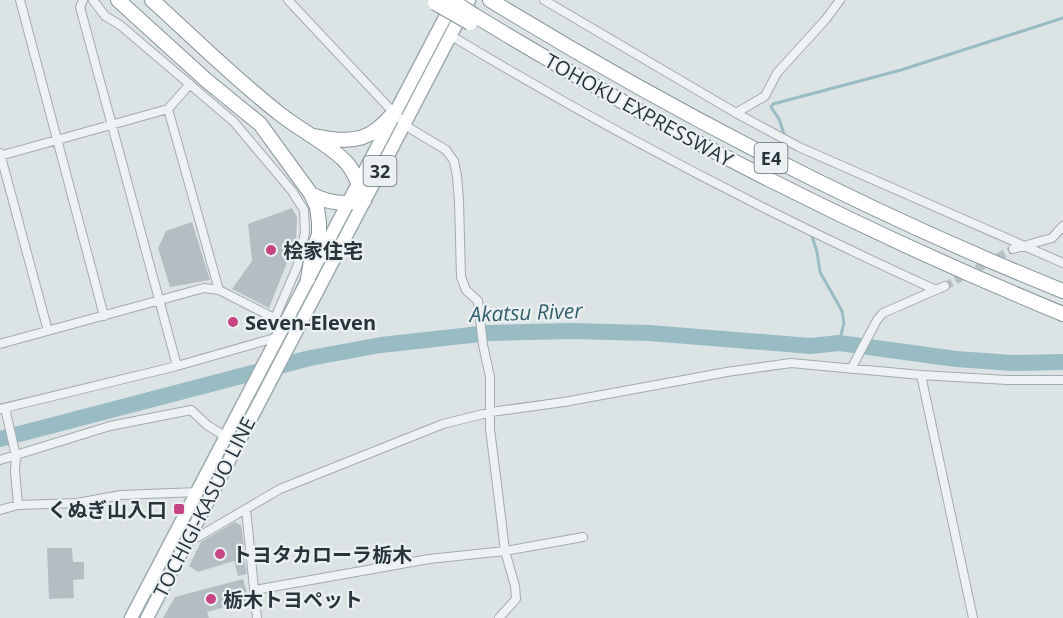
<svg xmlns="http://www.w3.org/2000/svg" width="1063" height="618" viewBox="0 0 1063 618" font-family="'Open Sans','Noto Sans JP',sans-serif">
<style>
.lines{fill:none;stroke-linecap:round;stroke-linejoin:round}
.stream{stroke:#99bcc4;stroke-width:3}
.river{stroke:#99bcc4;stroke-width:16}
.building{fill:#b4bec2}
.minor-tunnel{stroke:#b8c0c3;stroke-width:8;stroke-dasharray:8 4;stroke-linecap:butt}
.minor-casing{stroke:#a2abaf;stroke-width:10}
.primary-casing{stroke:#9cabb0;stroke-width:15}
.motorway-casing{stroke:#85959b;stroke-width:16}
.minor{stroke:#eff2f4;stroke-width:8}
.primary{stroke:#fff;stroke-width:12}
.motorway{stroke:#fff;stroke-width:14}
.motorway-bridge-casing{stroke:#85959b;stroke-width:16;stroke-linecap:butt}
.motorway-bridge{stroke:#fff;stroke-width:14}
.poi-dot{fill:#c54682;stroke:#ebf1f3;stroke-width:2}
.labels{text-anchor:middle;dominant-baseline:central;stroke-width:4.5;stroke-linejoin:round;paint-order:stroke}
.shield{fill:#ebf1f3;stroke:#626d72;stroke-width:1.5}
.shield-label{font-size:18px;font-weight:bold;fill:#27343b}
.street-label{font-size:20px;fill:#27343b;stroke:#ebf1f3}
.poi-label{font-size:20px;font-weight:bold;fill:#27343b;stroke:#ebf1f3;text-anchor:start}
.water-label{font-size:21px;font-style:italic;fill:#345f6c;stroke:#ebf1f3}
</style>
<rect width="100%" height="100%" fill="#dce3e5"/>
<g class="lines">
<path class="stream" d="M784 134 779 119 771 107 773 104 901 70 1063 18
M812 236 817 252 820 272 842 311 844 323 839 343"/>
<path class="river" d="M0 439 310 358 381 345 489 333 572 331 649 333 811 346 839 343 956 359 1013 363 1063 362"/>
</g>
<path class="building" d="M292 208 297 217 296 240 269 308 232 289 252 261 248 224Z
M192 222 210 280 170 287 158 248 166 231Z
M235 522 241 525 242 531 244 547 242 548 247 574 238 576 234 561 198 572 189 566 201 542Z
M47 548H72L73 562H84V579L73 580 74 598 49 599Z
M243 579 249 600 207 612 209 618H163L175 597Z"/>
<g class="lines">
<path class="minor-tunnel" d="M945 286 1013 249"/>
<defs>
<path id="minor" d="M20 0 104 316
M83 0 80 7 177 366
M93 0 105 16 120 25 234 122 292 191 304 210 305 233 297 267 275 318
M288 0 394 113 411 129 446 150 454 161 457 176 459 201 461 277 466 290 478 301 483 345 490 377V429L500 509 505 551 515 586 516 599 499 618
M544 0 736 113 799 147 1063 263
M450 35C607 130 769 214 936 290
M168 109 219 290
M736 113 765 96 777 73 826 19 840 0
M0 153 48 331
M0 156 168 109 190 84
M1013 249 1052 238 1063 226
M0 344 204 288 219 290 278 320
M851 369 877 320 883 313 945 286
M921 375 973 618
M5 408 16 456 15 471 18 505
M0 409 177 366 278 337
M0 460 110 426 191 410 207 425 226 437
M246 509 257 618
M0 510 18 505 77 503 121 495 198 492
M177 531 189 537H198L280 489 443 424 491 412 564 402 727 372 791 363 921 375 1007 380H1063
M255 590 429 559 505 551 583 537"/>
<path id="primary" d="M131 618 452 4
M147 618 469 0"/>
<path id="motorway" d="M118 0 206 80 260 124 311 194 317 207 319 223V235L313 249 308 279
M152 0C194 38 235 79 280 114 300 130 325 142 344 160 355 171 360 186 364 201 343 204 330 204 311 194
M490 0C673 112 864 211 1063 291
M474 15C662 130 859 230 1063 314
M314 136C334 140 358 144 376 130 382 126 388 119 394 113"/>
</defs>
<use href="#minor" class="minor-casing"/>
<use href="#primary" class="primary-casing"/>
<use href="#motorway" class="motorway-casing"/>
<use href="#minor" class="minor"/>
<use href="#primary" class="primary"/>
<use href="#motorway" class="motorway"/>
<defs>
<path id="motorway-bridge" d="M451 0 474 15
M435 3 470 23"/>
</defs>
<use href="#motorway-bridge" class="motorway-bridge-casing"/>
<use href="#motorway-bridge" class="motorway-bridge"/>
</g>
<g class="poi-dot">
<circle cx="271" cy="250" r="6"/>
<circle cx="233" cy="322" r="6"/>
<rect x="173" y="503" width="12" height="12" rx="3"/>
<circle cx="220" cy="554" r="6"/>
<circle cx="211" cy="599" r="6"/>
</g>
<g class="labels">
<g class="shield">
<rect x="754.5" y="143" width="33" height="30" rx="4.5"/>
<rect x="363.5" y="156" width="33" height="30" rx="4.5"/>
</g>
<g class="shield-label">
<text x="771" y="158">E4</text>
<text x="380" y="171">32</text>
</g>
<g class="street-label">
<text transform="translate(639 110) rotate(29)">TOHOKU EXPRESSWAY</text>
<text transform="translate(204 507) rotate(-63)">TOCHIGI-KASUO LINE</text>
</g>
<g class="poi-label">
<text x="283" y="250">桧家住宅</text>
<text x="245" y="322">Seven-Eleven</text>
<text x="167" y="509" text-anchor="end">くぬぎ山入口</text>
<text x="232" y="554">トヨタカローラ栃木</text>
<text x="223" y="599">栃木トヨペット</text>
</g>
<g class="water-label">
<text transform="translate(526 312) rotate(-2)">Akatsu River</text>
</g>
</g>
</svg>
